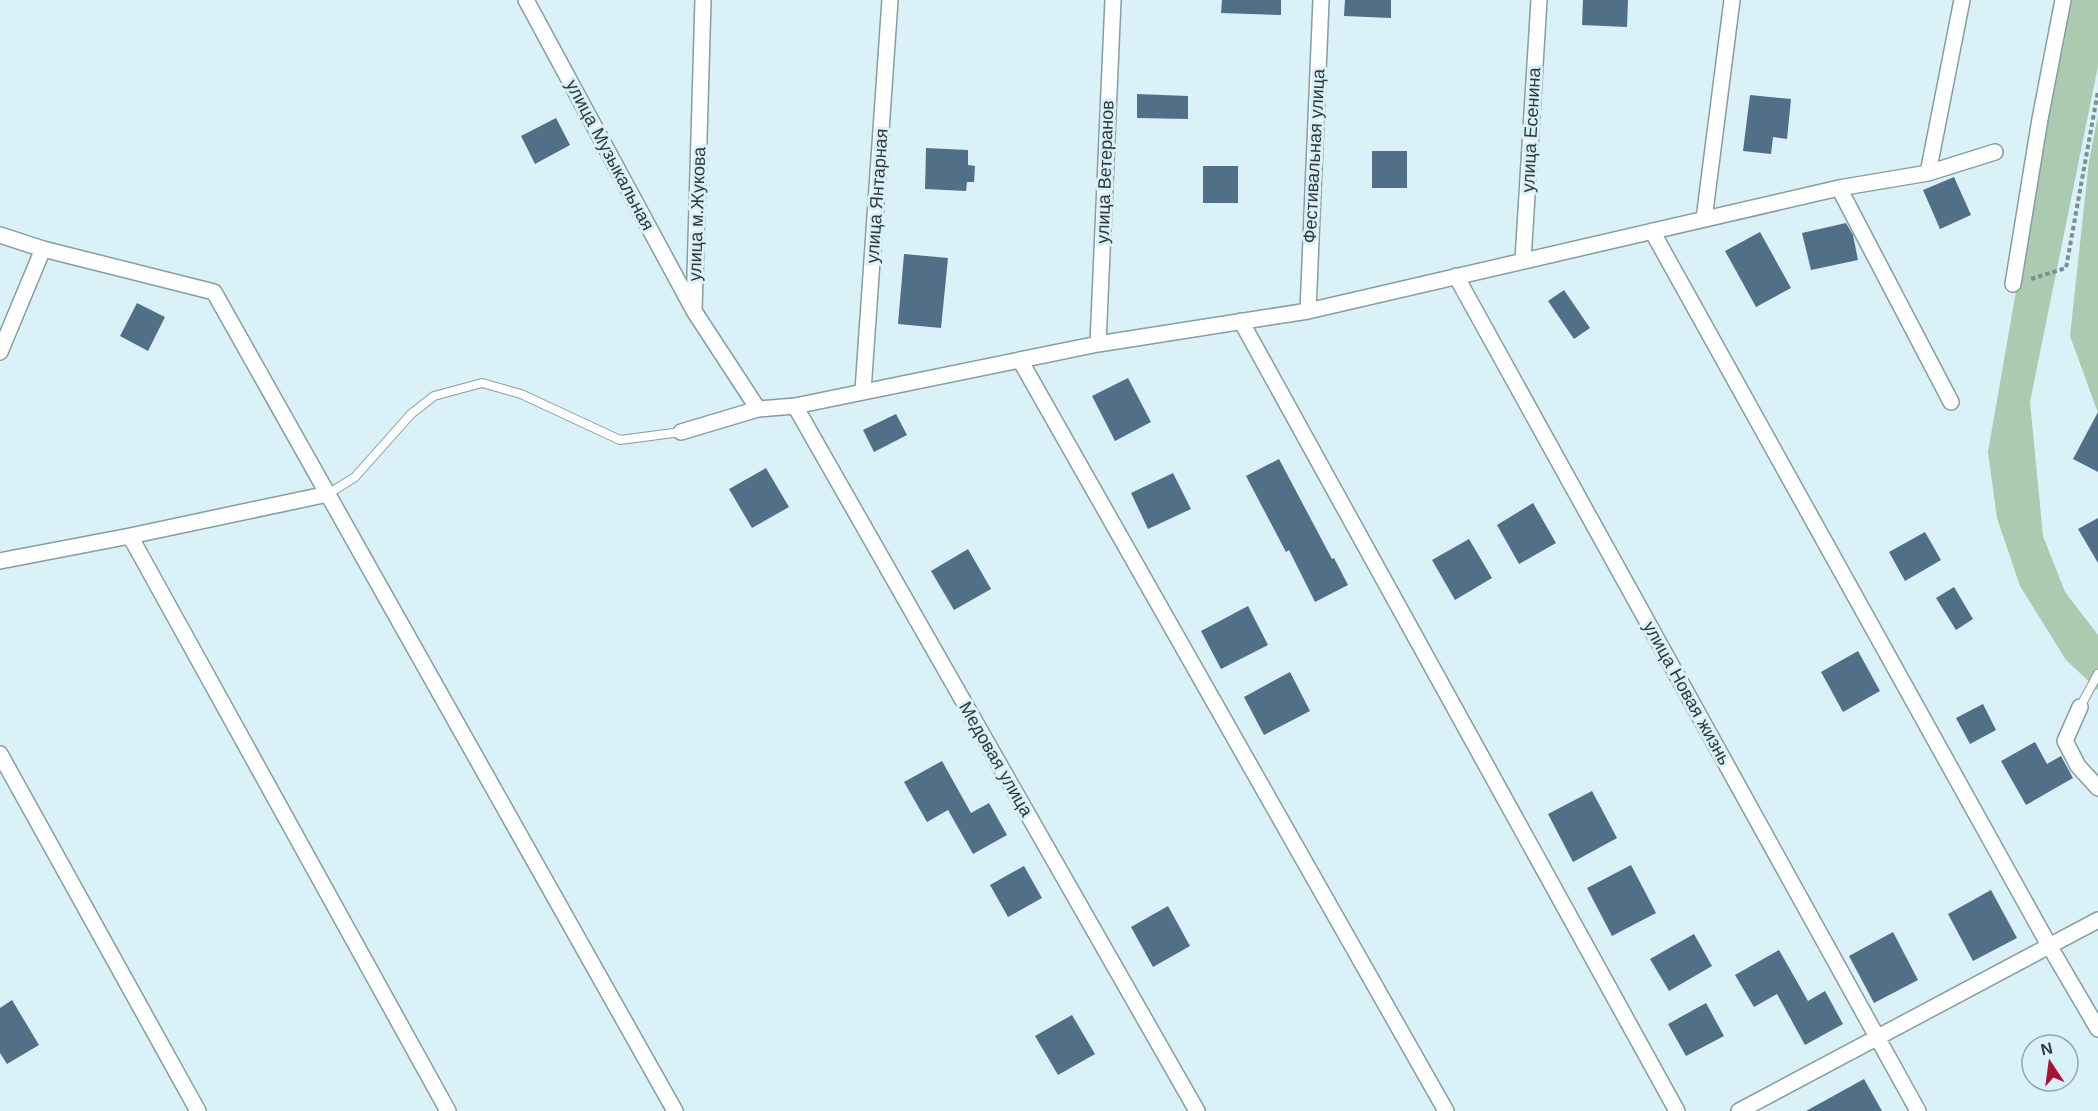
<svg xmlns="http://www.w3.org/2000/svg" width="2098" height="1111" viewBox="0 0 2098 1111" font-family="Helvetica,sans-serif">
<style>
.green{fill:#accab0}
.building{fill:#526f88}
.lines{fill:none;stroke-linecap:round;stroke-linejoin:round}
.service-casing{stroke:#869da2;stroke-width:10}
.minor-casing{stroke:#869da2;stroke-width:18}
.path{stroke:#7e8e92;stroke-width:4;stroke-dasharray:4.5 3;stroke-linecap:butt}
.service{stroke:#fff;stroke-width:8}
.minor{stroke:#fff;stroke-width:15}
.labels{text-anchor:middle;dominant-baseline:central;stroke-width:6;stroke-linejoin:round;paint-order:stroke}
.street-label{font-size:18px;fill:#2e383a;stroke:#d9f1f7}
</style>
<rect width="100%" height="100%" fill="#d9f1f7"/>
<path class="green" d="M2069 0H2098V66L2030 402 2043 536 2065 592 2098 635V690L2066 660 2020 586 1997 518 1988 452 2040 153Z
M2098 115V413L2070 336 2089 161Z"/>
<path class="building" d="M1222 0H1281V15L1221 13Z
M1345 0H1391V18L1344 16Z
M1583 0H1628L1627 27 1582 25Z
M1137 94 1188 96V119L1137 118Z
M1750 95 1791 99 1787 139 1773 137 1771 154 1743 151Z
M556 118 570 145 535 164 521 136Z
M926 148 968 150V165L975 166 974 182H967L966 191 925 189Z
M1372 151H1407V188H1372Z
M1203 166H1238V203H1203Z
M1954 177 1971 215 1940 229 1923 190Z
M1846 223 1853 235 1858 260 1811 270 1802 233Z
M1760 232 1791 288 1756 307 1725 251Z
M904 254 948 258 941 328 898 324Z
M1564 290 1590 328 1574 339 1548 301Z
M137 303 165 317 148 351 120 336Z
M1128 378 1151 422 1115 441 1092 396Z
M2098 412V472L2073 459Z
M896 414 907 435 874 452 863 430Z
M1279 459 1332 559 1334 558 1348 585 1315 602 1289 550 1286 552 1246 476Z
M766 468 789 507 752 528 729 489Z
M1173 473 1191 509 1148 529 1131 493Z
M1533 503 1556 543 1519 564 1497 525Z
M2098 518V563L2078 529Z
M1925 532 1941 560 1905 581 1889 552Z
M1469 539 1492 578 1455 600 1432 560Z
M968 549 991 589 954 610 931 571Z
M1954 587 1973 619 1956 630 1936 598Z
M1248 606 1268 645 1221 669 1201 631Z
M1858 651 1880 691 1843 712 1821 672Z
M1290 672 1310 711 1264 735 1244 697Z
M1983 704 1996 730 1970 744 1956 718Z
M2035 742 2047 764 2061 756 2073 778 2026 805 2001 761Z
M942 761 971 813 989 803 1007 835 973 854 948 810 927 822 904 782Z
M1592 791 1617 838 1573 862 1548 814Z
M1631 865 1656 913 1612 936 1587 888Z
M1024 866 1042 898 1008 917 990 885Z
M1991 890 2017 938 1973 961 1948 914Z
M1168 906 1190 946 1153 967 1131 927Z
M1893 932 1918 980 1874 1003 1849 956Z
M1694 934 1712 966 1669 991 1650 959Z
M1779 950 1808 1001 1825 991 1843 1024 1805 1045 1777 994 1754 1007 1735 975Z
M12 1000 39 1045 7 1064 0 1053V1008Z
M1706 1003 1724 1036 1686 1056 1668 1024Z
M1072 1015 1095 1054 1058 1075 1035 1036Z
M1864 1079 1882 1111H1806Z"/>
<g class="lines">
<defs>
<path id="service" d="M328 494 355 477 411 414 434 396 482 383 521 394 620 440 681 432
M2080 707 2098 674"/>
<path id="minor" d="M526 0 693 309
M703 0 694 311 758 409
M1928 173 1962 0
M1839 188 1951 402
M1704 219 1732 0
M1652 231 2050 947 2098 1029
M0 235 43 249 214 292 675 1111
M1523 260 1539 0
M1456 276 1918 1111
M2013 284 2040 119 2063 0
M1308 311 1321 0
M1241 321 1677 1111
M1098 344 1113 0
M0 352 43 249
M1020 360 1446 1111
M863 391 890 0
M795 406 1197 1111
M681 432 758 409 795 406 1098 344 1308 311 1839 188 1928 173 1995 152
M328 494 130 536 448 1111
M0 561 130 536
M2080 707 2065 741 2078 766 2098 788
M0 754 198 1111
M1739 1111 2098 920"/>
</defs>
<use href="#service" class="service-casing"/>
<use href="#minor" class="minor-casing"/>
<path class="path" d="M2031 279 2066 268 2098 91"/>
<use href="#service" class="service"/>
<use href="#minor" class="minor"/>
</g>
<g class="labels">
<g class="street-label">
<text transform="translate(1531 130) rotate(-87)">улица Есенина</text>
<text transform="translate(610 155) rotate(62)">улица Музыкальная</text>
<text transform="translate(1314 156) rotate(-87)">Фестивальная улица</text>
<text transform="translate(1105 172) rotate(-88)">улица Ветеранов</text>
<text transform="translate(877 196) rotate(-86)">улица Янтарная</text>
<text transform="translate(697 214) rotate(-88)">улица м.Жукова</text>
<text transform="translate(1687 693) rotate(61)">улица Новая жизнь</text>
<text transform="translate(996 759) rotate(60)">Медовая улица</text>
</g>
</g>
<g transform="translate(2050 1063) rotate(347)"><circle r="28" fill="#d9f1f7" stroke="#95a7ab" stroke-width="1.5"/>
<path d="M0-4.5L10 22L0 15L-10 22Z" fill="#aa1335"/>
<text y="-9" font-size="16" font-weight="bold" text-anchor="middle" fill="#2e383a">N</text>
</g>
</svg>
